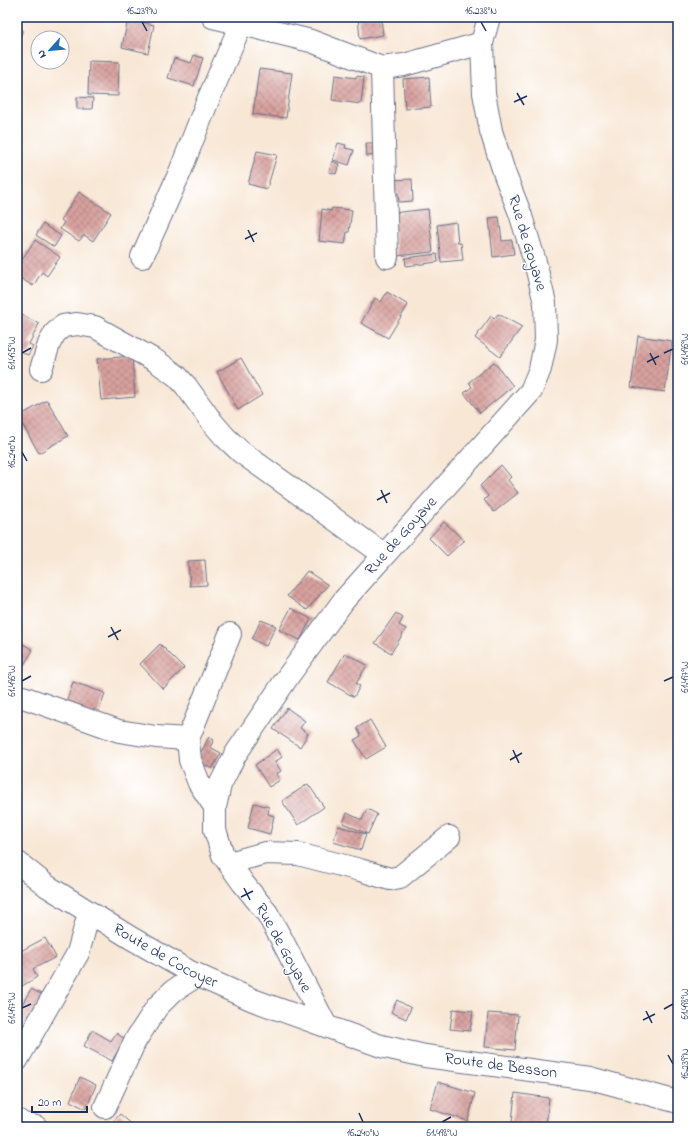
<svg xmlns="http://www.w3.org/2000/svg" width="695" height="1144" viewBox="0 0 695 1144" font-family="'Indie Flower',sans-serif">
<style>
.building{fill:url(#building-cross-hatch)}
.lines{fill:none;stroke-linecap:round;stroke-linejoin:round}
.minor-casing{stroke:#686f88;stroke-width:24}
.secondary-casing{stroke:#686f88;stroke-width:24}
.minor{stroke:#fff;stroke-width:22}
.secondary{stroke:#fff;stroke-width:22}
.ticks{fill:none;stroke:#1b2f5e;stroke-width:1.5}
.labels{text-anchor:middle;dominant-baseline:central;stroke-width:3;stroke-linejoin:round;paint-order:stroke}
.street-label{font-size:16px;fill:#1b2f5e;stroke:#fff}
.neatline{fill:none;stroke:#1b2f5e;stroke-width:1.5}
.ticks-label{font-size:10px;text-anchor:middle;fill:#1b2f5e}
</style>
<defs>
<pattern id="building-cross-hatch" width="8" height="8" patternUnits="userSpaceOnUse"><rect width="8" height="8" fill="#d8a19e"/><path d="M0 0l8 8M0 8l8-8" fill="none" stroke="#ae8484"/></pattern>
</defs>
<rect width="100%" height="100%" fill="#fff"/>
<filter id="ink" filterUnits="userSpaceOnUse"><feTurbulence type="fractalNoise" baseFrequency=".025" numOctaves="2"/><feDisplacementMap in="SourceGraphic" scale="8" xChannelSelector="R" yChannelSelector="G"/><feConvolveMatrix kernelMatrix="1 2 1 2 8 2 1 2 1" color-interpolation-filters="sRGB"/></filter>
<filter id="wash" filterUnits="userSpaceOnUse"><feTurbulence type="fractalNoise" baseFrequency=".012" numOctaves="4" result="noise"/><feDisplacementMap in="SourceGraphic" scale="16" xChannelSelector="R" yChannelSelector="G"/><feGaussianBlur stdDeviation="0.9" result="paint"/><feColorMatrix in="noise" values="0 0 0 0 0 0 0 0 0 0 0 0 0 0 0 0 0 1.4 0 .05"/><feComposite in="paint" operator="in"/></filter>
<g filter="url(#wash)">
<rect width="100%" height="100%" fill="#f8e7d5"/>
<g id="blocks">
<path class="building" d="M358 17H381L383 35 360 39Z
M128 19 154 25 148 53 122 47Z
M17 27 23 30 17 44Z
M194 55 203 58 194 86 168 78 174 58 191 63Z
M89 61 119 62 118 96 88 95Z
M259 69 292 73 286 118 253 114Z
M335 75 356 78V76L364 77 361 104 332 100Z
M429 77 431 107 405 109 403 79Z
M77 97 93 98 92 109H77Z
M338 143 346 145 345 148 354 150 349 165 333 160Z
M366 143H378V155L367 156Z
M257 151 277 155 267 189 248 184Z
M332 161 339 164 336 174 329 172Z
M412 179 413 201 399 202 398 193H392L391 180Z
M79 192 111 213 93 241 84 235 79 241 60 229 64 222 61 220Z
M332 208 352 210 349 232H347L345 244 319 241 322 209 331 211Z
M428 209 433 252 397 256 392 213Z
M499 217 502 241 512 240 514 254 493 257 489 218Z
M456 222 458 243H461L463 260 441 262 437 225Z
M43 224 61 236 54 247 36 235Z
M35 240 60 257 47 276 42 272 33 286 17 276V267Z
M437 254 438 262 406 266 405 258Z
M387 292 408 305 388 338 361 323 375 298 381 302Z
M17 312 39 324 29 344 33 346 28 355 17 350Z
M498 314 522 327 500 357 475 338 491 316 494 319Z
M638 336 672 341 665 392 631 387Z
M132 356 135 397 101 400 97 359Z
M241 358 262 395 238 410 217 372Z
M494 362 513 386 480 413 464 393 472 387 469 382Z
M47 400 68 436 39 453 18 417Z
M501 465 511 477 508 480 518 493 494 512 484 500 488 496 480 486Z
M444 522 464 540 447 556 429 538Z
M205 560 207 585 190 586 188 561Z
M307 571 328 585 307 610 287 596Z
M291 608 311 619 300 640 279 630Z
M396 613 403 618 399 625 406 629 391 653 375 643Z
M261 620 276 626 266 646 252 639Z
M17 640 33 650 23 666 17 663Z
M160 644 184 668 163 689 140 664Z
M345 653 367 665 356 684 360 686 354 697 328 682Z
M73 682 105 693 97 716 65 705Z
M287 708 305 721 300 728 308 734 300 747 273 729Z
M370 720 386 747 366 759 354 740 361 736 357 728Z
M209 737 214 740 210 747 221 753 212 769 197 760Z
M277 749 282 757 275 762 281 771 276 774 280 780 269 787 255 765Z
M308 784 324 807 298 825 282 801Z
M254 803 269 807 268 814 274 816 270 834 248 828Z
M367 809 377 814 368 834 343 823 347 813 362 820Z
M338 826 366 834 361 850 333 842Z
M45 938 56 957 33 969 37 977 17 989V953Z
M31 989 45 996 23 1034 17 1030V1013Z
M397 1000 411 1008 406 1019 391 1012Z
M453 1009 473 1011 470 1031 450 1029Z
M488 1013 518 1015 515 1050 485 1047Z
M92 1030 111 1041 116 1033 125 1039 112 1061 84 1046Z
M80 1077 96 1085 86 1109 70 1101Z
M438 1082 475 1093 468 1121 430 1109Z
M515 1093 549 1098 546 1126 512 1122Z
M120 1114 135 1127H108Z"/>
</g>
</g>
<g filter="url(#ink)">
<use href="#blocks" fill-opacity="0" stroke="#686f88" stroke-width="1"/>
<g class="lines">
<defs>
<g id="minor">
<path d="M213 17 311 41 382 68 404 65 482 43"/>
<path d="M382 68 387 257"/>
<path d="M142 257 180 172 208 100 241 24"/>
<path d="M41 369 49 344 55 333 63 326 77 324 95 327 156 361 177 376 186 386 212 422 225 437 241 452 383 554"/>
<path d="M23 697 119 731 156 737 188 739"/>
<path d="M215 807 199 783 190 760 188 739 230 634"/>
<path d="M229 863 265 853 298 854 360 870 390 879 400 877 449 837"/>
<path id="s1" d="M326 1026 282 940 267 913 243 883 223 855 215 830V807L220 785 235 755 289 675 344 600 531 391 540 369 546 340 545 303 535 262 520 213 505 175 491 131 484 93 482 43 489 17"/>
<path d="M17 1060 78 953 89 913"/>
<path d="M105 1107 135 1041 157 1007 173 991 198 975"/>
<path d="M17 1120 23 1124 36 1127"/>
</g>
<g id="secondary">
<path id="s2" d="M17 862 47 886 131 938 190 972 253 1000 381 1046 425 1056 590 1078 678 1102"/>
</g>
</defs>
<use href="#minor" class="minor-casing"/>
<use href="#secondary" class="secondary-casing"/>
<use href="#minor" class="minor"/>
<use href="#secondary" class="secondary"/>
</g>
</g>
<path class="ticks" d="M142 22 147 31M481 22 486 31M517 93 524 105M514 102 527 96M248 230 254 242M245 239 257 233M22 353 31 348M650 353 656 365M664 353 673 349M647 362 659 356M22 452 27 461M381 490 387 503M377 500 390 493M111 627 118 640M108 637 121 630M22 681 31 676M664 681 673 677M513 750 519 763M510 760 522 753M244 888 250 900M241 897 253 891M22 1008 31 1004M664 1009 673 1004M646 1011 652 1023M643 1020 655 1014M668 1055 673 1064M359 1113 363 1122M442 1122 451 1117"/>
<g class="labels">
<g class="street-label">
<text transform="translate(527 243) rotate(73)">Rue de Goyave</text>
<text stroke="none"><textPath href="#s1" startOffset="581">Rue de Goyave</textPath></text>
<text transform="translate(283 948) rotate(61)">Rue de Goyave</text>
<text stroke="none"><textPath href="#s2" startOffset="176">Route de Cocoyer</textPath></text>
<text stroke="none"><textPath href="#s2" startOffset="532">Route de Besson</textPath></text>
</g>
</g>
<rect width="695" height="1144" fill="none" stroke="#fff" stroke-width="44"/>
<g transform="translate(50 50) rotate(243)"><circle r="19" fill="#ffffff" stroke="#a4acbf"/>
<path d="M0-3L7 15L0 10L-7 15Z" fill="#1f6fb2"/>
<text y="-6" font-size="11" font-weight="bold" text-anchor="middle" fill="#1b2f5e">N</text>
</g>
<path d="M32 1106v6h55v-6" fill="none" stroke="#1b2f5e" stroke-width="2"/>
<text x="38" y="1106" font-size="12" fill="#1b2f5e" stroke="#ffffff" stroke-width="3" paint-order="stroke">20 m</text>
<rect x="22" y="22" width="651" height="1100" class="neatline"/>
<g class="ticks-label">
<text x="142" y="14">16.239°N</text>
<text x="481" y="14">16.238°N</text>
<text transform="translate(684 349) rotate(-90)" y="4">61.496°W</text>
<text transform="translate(11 353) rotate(-90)" y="4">61.495°W</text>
<text transform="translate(11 452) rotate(-90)" y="4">16.240°N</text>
<text transform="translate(684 677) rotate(-90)" y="4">61.497°W</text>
<text transform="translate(11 681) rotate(-90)" y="4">61.496°W</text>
<text transform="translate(684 1004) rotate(-90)" y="4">61.498°W</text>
<text transform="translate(11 1008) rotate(-90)" y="4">61.497°W</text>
<text transform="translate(684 1064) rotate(-90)" y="4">16.239°N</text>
<text x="363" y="1136">16.240°N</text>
<text x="442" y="1136">61.498°W</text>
</g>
</svg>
